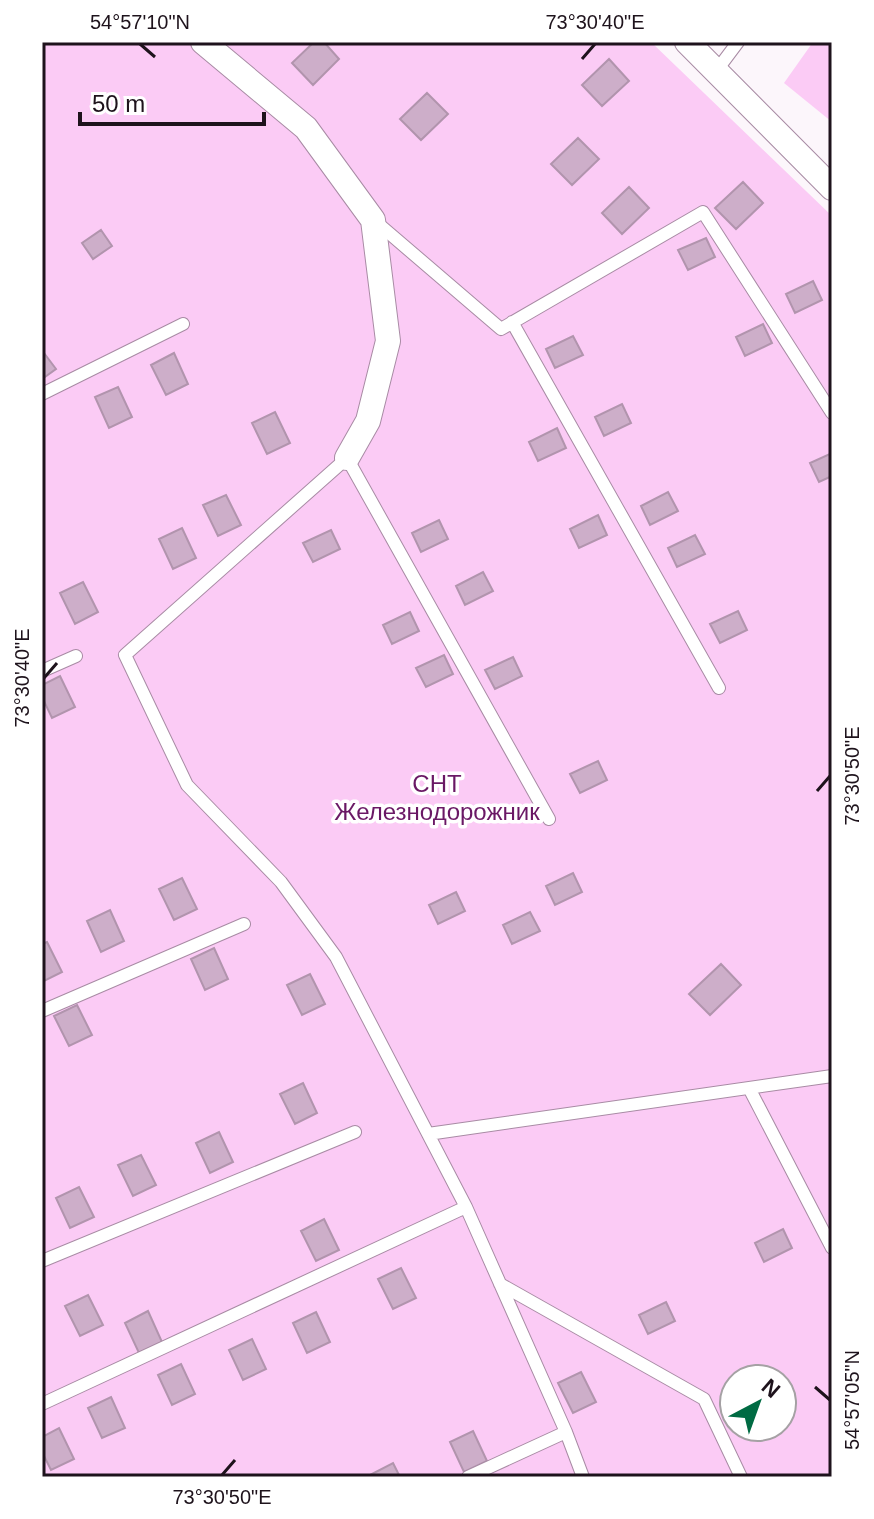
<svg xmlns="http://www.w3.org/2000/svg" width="874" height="1519" viewBox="0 0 874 1519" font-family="Arial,sans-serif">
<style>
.green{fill:#fbcbf5;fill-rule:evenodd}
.building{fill:#cdaec9;stroke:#b194ad;stroke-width:2}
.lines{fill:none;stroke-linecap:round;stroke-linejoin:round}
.service-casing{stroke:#a88ba4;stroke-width:14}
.minor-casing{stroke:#a88ba4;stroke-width:26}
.service{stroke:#fff;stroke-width:12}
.minor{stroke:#fff;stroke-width:24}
.ticks{fill:none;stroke:#1e131c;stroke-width:3}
.labels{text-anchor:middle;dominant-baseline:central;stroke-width:7;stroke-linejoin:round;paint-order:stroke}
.park-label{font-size:24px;fill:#6a1865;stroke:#fff}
.neatline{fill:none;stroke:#1e131c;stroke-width:3}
.ticks-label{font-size:20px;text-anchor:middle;fill:#1e131c}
</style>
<rect width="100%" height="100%" fill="#fcf6fb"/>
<path class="green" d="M42 42H651L832 216V1477H42ZM734 1379H782V1427H734Z
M813 42H832V122L784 83Z"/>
<path class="building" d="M314 42H324L339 59 313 85 292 63Z
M609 59 629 81 602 106 582 85Z
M427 93 448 114 421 140 400 119Z
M578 138 599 159 572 185 551 164Z
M743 182 763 203 736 229 715 208Z
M629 187 649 208 622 234 602 213Z
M101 230 112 246 93 259 82 243Z
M706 238 715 257 688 270 678 250Z
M813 281 822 300 795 313 786 294Z
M763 324 772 343 745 356 736 337Z
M573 336 583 355 555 368 546 349Z
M44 353 56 369 42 379V355Z
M174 353 188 384 166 395 151 365Z
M118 387 132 417 109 428 95 397Z
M622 404 631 423 604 436 595 417Z
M275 412 290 443 267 454 252 423Z
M557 428 566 448 538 461 529 442Z
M832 453V476L819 482 810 463Z
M668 492 678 511 650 525 641 506Z
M226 495 241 525 218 536 203 505Z
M598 515 607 535 579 548 570 529Z
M439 520 448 539 421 552 412 533Z
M182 528 196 558 173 569 159 539Z
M331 530 340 549 313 562 303 543Z
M695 535 705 554 677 567 668 548Z
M483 572 493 591 465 605 456 586Z
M83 582 98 612 75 624 60 593Z
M738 611 747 630 720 643 710 624Z
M410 612 419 631 392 644 383 625Z
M444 655 453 674 426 687 416 668Z
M513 657 522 676 495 689 485 670Z
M60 676 75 707 52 718 42 697V685Z
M598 761 607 780 580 793 570 774Z
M573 873 582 892 555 905 546 886Z
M182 878 197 909 174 920 159 889Z
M456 892 465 911 438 924 429 905Z
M110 910 124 941 101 952 87 921Z
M530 912 540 931 512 944 503 925Z
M47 942 62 972 42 982V944Z
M214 948 228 979 205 990 191 959Z
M721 964 741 985 710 1015 689 994Z
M310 974 325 1004 302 1015 287 985Z
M77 1005 92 1035 69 1046 54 1016Z
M303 1083 317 1113 295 1124 280 1094Z
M219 1132 233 1162 210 1173 196 1143Z
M141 1155 156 1185 133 1196 118 1165Z
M79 1187 94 1217 70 1228 56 1198Z
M324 1219 339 1250 316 1261 301 1231Z
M783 1229 792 1248 764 1262 755 1243Z
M401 1268 416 1298 393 1309 378 1279Z
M88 1295 103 1325 80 1336 65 1306Z
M666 1302 675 1321 648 1334 639 1315Z
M148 1311 162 1342 139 1353 125 1323Z
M316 1312 330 1342 307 1353 293 1323Z
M252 1339 266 1369 243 1380 229 1350Z
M181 1364 195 1394 172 1405 158 1375Z
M581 1372 596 1402 573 1413 558 1383Z
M111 1397 125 1428 102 1438 88 1408Z
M59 1428 74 1459 51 1470 42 1452V1437Z
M473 1431 487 1461 464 1472 450 1442Z
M393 1463 400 1477H371L370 1475Z"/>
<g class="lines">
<defs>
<path id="service" d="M717 70 738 42
M375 221 501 329 703 212 832 413
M512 322 719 688
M42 394 183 324
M42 671 76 656
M549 819 347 458 125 655 187 785 281 882 336 957 466 1207 566 1432 583 1477
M42 1011 244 924
M749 1088 832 1248
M428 1134 832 1076
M42 1261 355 1132
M500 1284 704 1399 741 1477
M42 1404 466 1207
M468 1477 566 1432"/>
<path id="minor" d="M203 42 306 128 373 220 388 341 368 421 347 458
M687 42 832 188"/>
</defs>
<use href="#service" class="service-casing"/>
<use href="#minor" class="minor-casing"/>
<use href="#service" class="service"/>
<use href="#minor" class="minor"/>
</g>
<path class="ticks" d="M140 44 155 57M582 59 595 44M44 678 57 663M817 791 830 776M815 1387 830 1400M222 1475 235 1460"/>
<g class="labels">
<g class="park-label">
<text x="437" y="783">СНТ<tspan x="437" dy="28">Железнодорожник</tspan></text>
</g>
</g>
<rect width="874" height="1519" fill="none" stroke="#ffffff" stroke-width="88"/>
<g transform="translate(758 1403) rotate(41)"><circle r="38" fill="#ffffff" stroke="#a5a1a4" stroke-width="2"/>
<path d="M0-6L14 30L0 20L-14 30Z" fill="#006b43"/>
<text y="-12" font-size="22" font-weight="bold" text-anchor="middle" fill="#1e131c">N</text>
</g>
<path d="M80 112v12h184v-12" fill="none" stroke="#1e131c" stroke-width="4"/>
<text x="92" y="112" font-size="24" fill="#1e131c" stroke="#ffffff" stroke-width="6" paint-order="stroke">50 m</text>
<rect x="44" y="44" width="786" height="1431" class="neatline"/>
<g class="ticks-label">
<text x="140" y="29">54°57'10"N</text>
<text x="595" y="29">73°30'40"E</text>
<text transform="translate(22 678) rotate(-90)" y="7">73°30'40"E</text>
<text transform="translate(852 776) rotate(-90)" y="7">73°30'50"E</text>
<text transform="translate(852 1400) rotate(-90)" y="7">54°57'05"N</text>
<text x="222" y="1504">73°30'50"E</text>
</g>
</svg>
